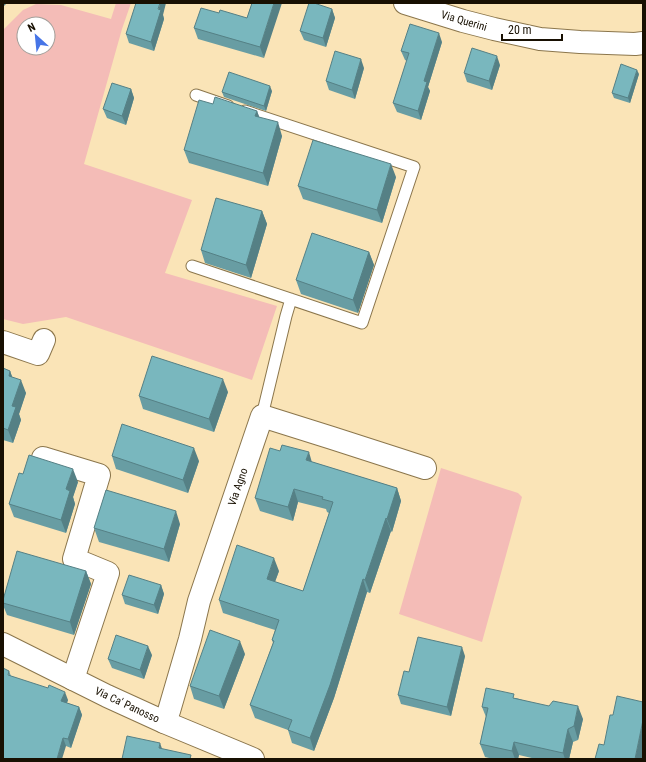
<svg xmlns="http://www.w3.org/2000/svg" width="646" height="762" viewBox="0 0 646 762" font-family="'Roboto Condensed',sans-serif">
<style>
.green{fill:#f4bcb7;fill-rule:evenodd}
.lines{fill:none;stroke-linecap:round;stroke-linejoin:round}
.service-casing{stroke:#8b764c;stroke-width:13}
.minor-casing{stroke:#8b764c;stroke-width:24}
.tertiary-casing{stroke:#8b764c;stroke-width:24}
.service{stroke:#fff;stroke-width:11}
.minor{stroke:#fff;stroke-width:22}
.tertiary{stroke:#fff;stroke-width:22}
.wall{fill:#689da3}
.shaded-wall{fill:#558085}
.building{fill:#79b7be;stroke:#558085}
.labels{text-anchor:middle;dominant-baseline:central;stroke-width:3;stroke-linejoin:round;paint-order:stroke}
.street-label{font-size:11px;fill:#181002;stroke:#fff}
</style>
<rect width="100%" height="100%" fill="#fae4b7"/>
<path class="green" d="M116 3H131L122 29 84 164 192 200 165 273 277 306 252 380 66 317 23 324 3 319V30L23 10 36 4 61 5 111 19ZM24 24H48V48H24Z
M441 468 518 493 522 497 482 642 399 614Z"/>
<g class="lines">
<defs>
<path id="service" d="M196 95 228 106
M192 266 362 323 414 167 245 111
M262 416 286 316 291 299"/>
<path id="minor" d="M405 3 463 21 494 29 540 39 580 42 635 44 643 43
M3 342 38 354 44 340
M43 458 99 475 74 559 108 573 73 679
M164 722 169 711 190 639 199 601 262 416 332 438 425 468"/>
<path id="tertiary" d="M3 644 107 696 164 722 253 759"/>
</defs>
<use href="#service" class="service-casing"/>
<use href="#minor" class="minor-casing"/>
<use href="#tertiary" class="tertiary-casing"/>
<use href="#service" class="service"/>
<use href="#minor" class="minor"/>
<use href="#tertiary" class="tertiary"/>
</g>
<path class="wall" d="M252 3 264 58 198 39 194 28 247 18Z
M332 9 335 18 326 47 304 40 300 31Z
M163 15 164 19 154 51 129 43 126 34Z
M442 42 428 87 430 91 421 120 397 112 393 103 407 61 405 60 401 51Z
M500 65 492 90 467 82 464 73Z
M364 68 355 99 329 90 326 81Z
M639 74 630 103 614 98 612 93Z
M131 89 134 98 126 125 107 118 103 109Z
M272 91 266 111 224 97 222 92Z
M213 104 257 111 259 117 282 136 268 186 189 163 184 150Z
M396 177 382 223 303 199 298 186Z
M262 211 267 224 251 278 205 263 201 250Z
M369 252 374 265 358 313 301 294 296 280Z
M3 368 10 371 12 377 26 393 19 414 21 420 13 443 3 440Z
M228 392 214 432 143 409 139 396Z
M112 456 199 461 188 493 116 469Z
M312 462 397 488 401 501 392 532 391 531 370 593 367 592 334 698 314 751 292 743 288 730 255 718 250 705 273 643 272 640 275 630 223 613 219 600 279 571 275 582 303 591 329 513 327 512 326 509 298 502 293 521 260 511 255 498Z
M23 474 78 482 73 497 75 504 66 533 14 517 9 504Z
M180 524 169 562 99 542 94 528Z
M86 571 91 584 74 635 7 615 3 605V600Z
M161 585 164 594 158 614 125 604 122 595Z
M245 654 224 709 194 699 190 686Z
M152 655 144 679 112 668 108 659Z
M465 656 451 716 401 704 398 695 409 672Z
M9 671 11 676 68 700 67 703 79 707 82 715 71 748 66 746 3 759Z
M516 698 583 719 578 740 573 742 569 759H536L519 755 518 759H493L485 757 480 744 486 717 482 707Z"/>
<path class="shaded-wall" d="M3 3H7L3 7Z
M160 3H166L163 15 164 19 154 51 151 42Z
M274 3H282L264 58 260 47Z
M332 9 335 18 326 47 323 38Z
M439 33 442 42 428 87 430 91 421 120 418 111 424 81Z
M497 56 500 65 492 90 489 81Z
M361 59 364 68 355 99 352 90Z
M637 70 639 74 630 103 628 98Z
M270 86 272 91 266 111 264 106Z
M131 89 134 98 126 125 122 116Z
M257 111 262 124 255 116Z
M278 122 282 136 268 186 263 173Z
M391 164 396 177 382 223 377 210Z
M262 211 267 224 251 278 246 265Z
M369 252 374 265 358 313 353 300Z
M10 371 15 384 9 376Z
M223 379 228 392 214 432 209 419Z
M21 380 26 393 19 414 21 420 13 443 8 430 12 406Z
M194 448 199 461 188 493 183 480Z
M309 452 313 466 306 460Z
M73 469 78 482 73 497 75 504 66 533 61 520 66 489Z
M397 488 401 501 392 532 387 519Z
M294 489 298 502 293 521 288 507Z
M176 511 180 524 169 562 164 549Z
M386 518 391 531 370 593 365 580Z
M274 558 279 571 271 592 267 579Z
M86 571 91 584 74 635 70 622Z
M363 579 367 592 334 698 314 751 310 738Z
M161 585 164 594 158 614 154 605Z
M240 641 245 654 224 709 219 696Z
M148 646 152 655 144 679 140 670Z
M462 647 465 656 451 716 447 707Z
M65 692 68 700 64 709 61 701Z
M578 706 583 719 578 740 574 726Z
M79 707 82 715 71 748 68 739Z
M643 720V756L642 759H635Z
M568 729 573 742 569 759H565L563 753Z
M63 738 66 746 62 759H57Z
M514 742 519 755 518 759H515L512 751Z
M160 743 164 754 159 748Z"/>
<path class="building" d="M136 3H160L158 9 161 10 151 42 126 34Z
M252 3H274L260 47 194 28 201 8 219 13 220 10 247 18Z
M309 3H314L332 9 323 38 300 31Z
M410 24 439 33 424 81 427 82 418 111 393 103 409 53 401 51Z
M472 48 497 56 489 81 464 73Z
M335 51 361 59 352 90 326 81Z
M621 64 637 70 628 98 612 93Z
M229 72 270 86 264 106 222 92Z
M112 83 131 89 122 116 103 109Z
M215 97 257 111 255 116 278 122 263 173 184 150 199 100 213 104Z
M313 140 391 164 377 210 298 186Z
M216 198 262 211 246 265 201 250Z
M312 233 369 252 353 300 296 280Z
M152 356 223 379 209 419 139 396Z
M3 368 10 371 9 376 21 380 12 406 16 407 8 430 3 428Z
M122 424 194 448 183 480 112 456Z
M282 445 309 452 306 460 397 488 387 519 386 518 365 580 363 579 330 685 310 738 288 730 292 720 250 705 274 641 272 640 279 620 219 600 237 545 274 558 267 579 303 591 333 502 322 499 323 497 294 489 288 507 255 498 270 448 280 451Z
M29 455 73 469 66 489 70 491 61 520 9 504 19 473 23 474Z
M106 490 176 511 164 549 94 528Z
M17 551 86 571 70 622 3 603V600Z
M129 575 161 585 154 605 122 595Z
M210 630 240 641 219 696 190 686Z
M116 635 148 646 140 670 108 659Z
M418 637 462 647 447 707 398 695 404 671 409 672Z
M3 668 9 671 8 675 48 688 49 685 65 692 61 701 79 707 68 739 63 738 57 759H3Z
M486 688 514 694 513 698 549 706 553 701 578 706 574 726 568 729 563 753 514 742 512 751 480 744 488 708 482 707Z
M617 696 643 702V720L635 759H595L599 744 604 745 610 715H613Z
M127 736 160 743 159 748 191 755 190 759H122Z"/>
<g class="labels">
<g class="street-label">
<text transform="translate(464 21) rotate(16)">Via Querini</text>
<text transform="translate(238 487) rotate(-71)">Via Agno</text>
<text transform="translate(127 705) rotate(25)">Via Ca' Panosso</text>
</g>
</g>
<rect width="646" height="762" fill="none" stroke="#181002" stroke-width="8"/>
<g transform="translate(36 36) rotate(333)"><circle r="19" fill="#ffffff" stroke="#a39f9a"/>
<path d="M0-3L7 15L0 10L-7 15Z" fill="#4675e7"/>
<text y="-6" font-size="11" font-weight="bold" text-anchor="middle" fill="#181002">N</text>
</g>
<path d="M502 34v6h60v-6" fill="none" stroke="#181002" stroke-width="2"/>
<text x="508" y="34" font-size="12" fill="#181002" stroke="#ffffff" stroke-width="3" paint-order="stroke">20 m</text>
</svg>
